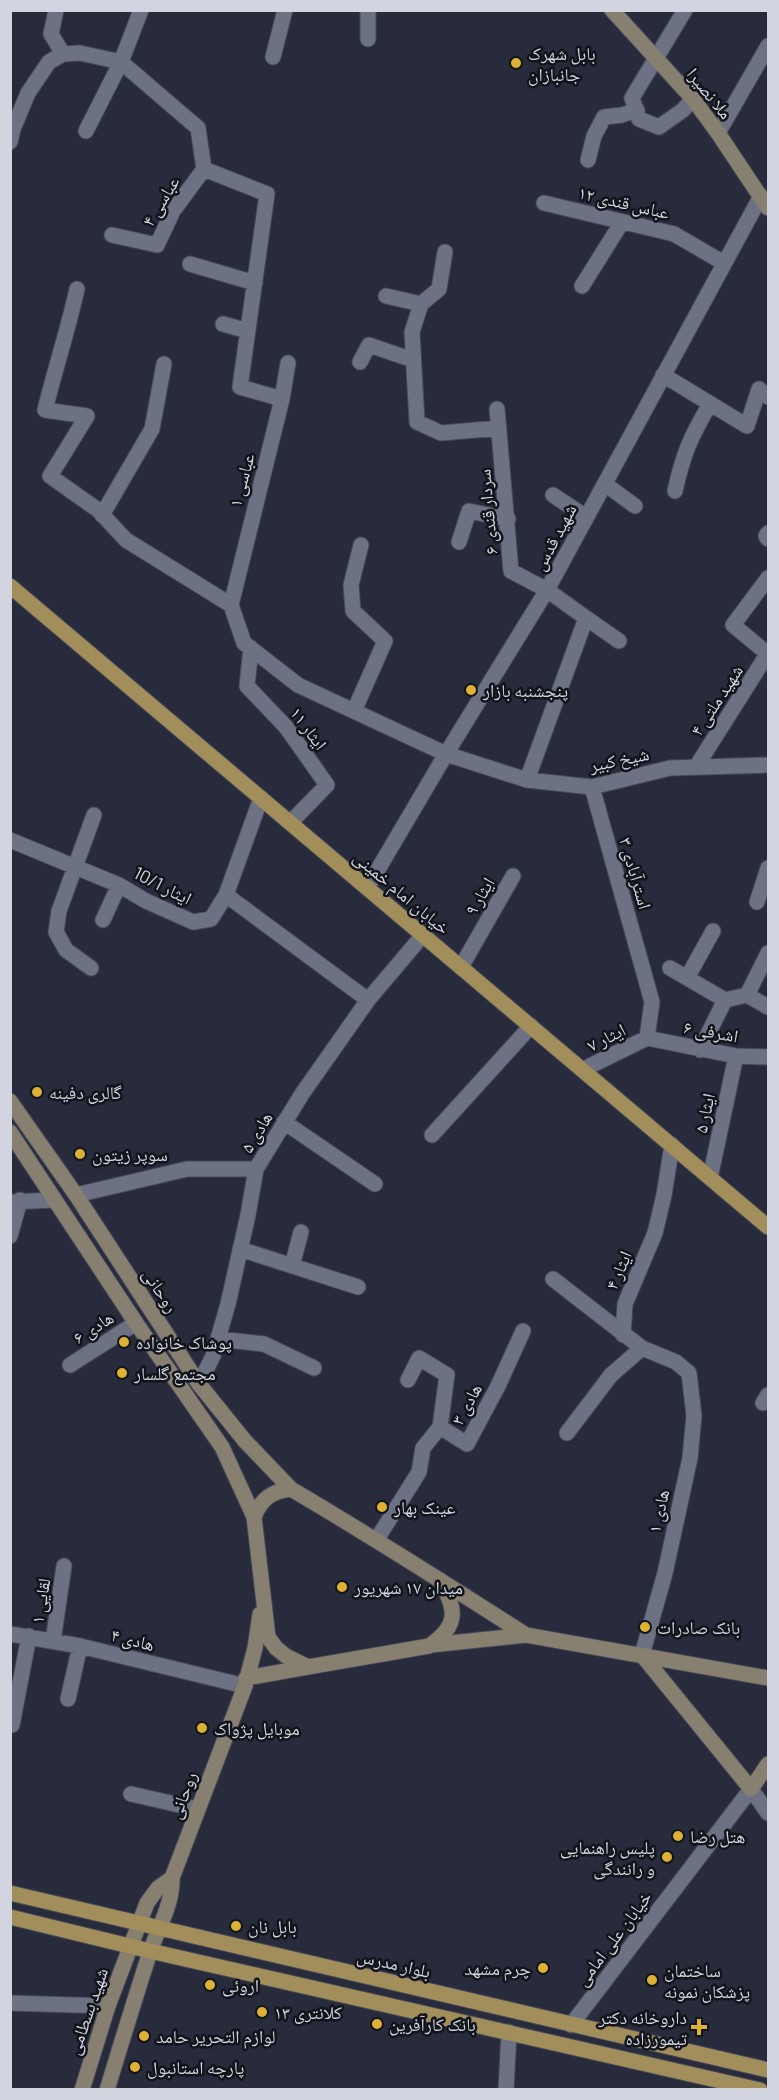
<svg xmlns="http://www.w3.org/2000/svg" width="779" height="2100" viewBox="0 0 779 2100" font-family="Barlow,'Noto Naskh Arabic',sans-serif">
<style>
.lines{fill:none;stroke-linecap:round;stroke-linejoin:round}
.street-casing{stroke:#464957;stroke-width:17}
.secondary-casing{stroke:#464957;stroke-width:17}
.primary-casing{stroke:#464957;stroke-width:17}
.street{stroke:#6c7184;stroke-width:15}
.secondary{stroke:#877f6f;stroke-width:15}
.primary{stroke:#a28e5a;stroke-width:15}
.poi-dot{fill:#ddb133;stroke:#12141b;stroke-width:2}
.labels{text-anchor:middle;dominant-baseline:central;stroke-width:5;stroke-linejoin:round;paint-order:stroke}
.poi-label{font-size:18px;fill:#d2d4df;stroke:#12141b;text-anchor:start}
.street-label{font-size:18px;fill:#d2d4df;stroke:#12141b}
</style>
<rect width="100%" height="100%" fill="#272b3b"/>
<g class="lines">
<defs>
<path id="street" d="M56 10 51 34 63 54
M368 10V39
M685 10 632 98 639 119 659 127 683 110 693 99
M273 57 285 10
M86 131 121 62 141 10
M718 133 768 46
M10 142 13 129 28 93 49 62 63 54 80 53 121 62 198 128 204 169 267 194 240 387 282 399
M588 160 594 136 604 117 622 115 637 110
M544 203 674 234 724 263
M112 235 157 245 173 211 204 169
M445 252 439 289 421 304 412 332 417 422 441 433 499 428
M190 264 255 283
M582 286 622 222
M77 289C68 330 55 369 45 410L87 416 50 476 98 510 126 540 231 605 244 643 298 685 446 754 527 780 592 787 670 768 768 765
M386 296 421 304
M223 324 248 331
M360 362 369 345 413 360
M663 375 747 426 759 389 768 397
M497 409 511 571 547 590 586 618 527 780
M605 484 635 506
M675 491C683 454 691 436 710 404
M553 495 586 517
M102 515 152 429 164 364
M768 533 766 536 768 539
M459 542 469 511 508 519
M231 605 282 399 288 363
M586 618 619 641
M251 648 247 686 286 727 327 785 290 823
M768 654 733 625 768 578
M354 711 385 641 353 611 351 585 361 545
M696 767 768 653
M592 787 652 1002 647 1038
M10 840 119 885 146 901 193 922 211 919 226 895 261 798
M367 888 446 754 547 590 761 196
M226 895 368 1000
M757 902 768 868
M103 920 119 885
M461 967 513 876
M91 968 66 950 56 932 59 911 94 815
M670 968 725 1000 747 995 768 953
M687 978 713 931
M747 995 768 1007
M647 1038 736 1056 768 1057
M700 1050 725 1000
M584 1071 590 1066 647 1038
M284 1122 375 1184
M432 1135 531 1026
M710 1178 736 1056
M76 1195 187 1169H256
M10 1202 55 1200
M10 1236 20 1200
M240 1249 358 1287
M292 1266 301 1232
M553 1279 642 1348 676 1362 689 1373 694 1416 690 1458 665 1573 642 1655
M623 1335 625 1304 655 1233 664 1195 672 1145
M218 1339 264 1344 314 1368
M70 1365 136 1323
M408 1380 419 1358 447 1375 440 1427
M199 1384 213 1356 228 1304 248 1215 256 1169 302 1094 368 1000 423 935
M763 1403 768 1395
M567 1433 611 1375 642 1348
M377 1539 419 1472 423 1448 440 1427 467 1444 498 1386 523 1331
M10 1634 80 1646 245 1686
M53 1641 64 1566
M68 1699 80 1646
M12 1725 29 1636
M131 1794 197 1809
M10 2003 108 2006
M571 2025 751 1789 768 1813
M506 2090 509 2032"/>
<path id="secondary" d="M612 10 693 99 718 133 768 208
M10 1101 76 1195 199 1384 245 1441 291 1489
M10 1132 136 1323 222 1447 254 1517
M440 1580C456 1609 460 1625 429 1646L308 1667 286 1656 276 1648 268 1637 254 1517C261 1499 272 1491 291 1489 371 1536 448 1585 526 1635
M431 1645 526 1635 768 1678
M642 1655 751 1789 768 1764
M246 1678 308 1667
M82 2090 108 2006 147 1903 158 1888 172 1878
M107 2090C121 2044 135 1998 150 1952 158 1928 173 1904 172 1878L245 1686 255 1648 260 1614"/>
<path id="primary" d="M10 586 768 1227
M10 1893 768 2070
M10 1917 150 1951 760 2090"/>
</defs>
<use href="#street" class="street-casing"/>
<use href="#secondary" class="secondary-casing"/>
<use href="#primary" class="primary-casing"/>
<use href="#street" class="street"/>
<use href="#secondary" class="secondary"/>
<use href="#primary" class="primary"/>
</g>
<g class="poi-dot">
<circle cx="516" cy="63" r="6"/>
<circle cx="471" cy="690" r="6"/>
<circle cx="37" cy="1092" r="6"/>
<circle cx="80" cy="1154" r="6"/>
<circle cx="124" cy="1342" r="6"/>
<circle cx="122" cy="1373" r="6"/>
<circle cx="382" cy="1507" r="6"/>
<circle cx="342" cy="1587" r="6"/>
<circle cx="645" cy="1627" r="6"/>
<circle cx="202" cy="1728" r="6"/>
<circle cx="678" cy="1836" r="6"/>
<circle cx="667" cy="1857" r="6"/>
<circle cx="236" cy="1926" r="6"/>
<circle cx="543" cy="1968" r="6"/>
<circle cx="652" cy="1980" r="6"/>
<circle cx="210" cy="1985" r="6"/>
<circle cx="262" cy="2012" r="6"/>
<circle cx="377" cy="2024" r="6"/>
<path d="M696 2018h6v6h6v6h-6v6h-6v-6h-6v-6h6z"/>
<circle cx="144" cy="2036" r="6"/>
<circle cx="135" cy="2067" r="6"/>
</g>
<g class="labels">
<g class="poi-label">
<text x="528" y="53">بابل شهرک<tspan x="528" dy="21">جانبازان</tspan></text>
<text x="483" y="690">پنجشنبه بازار</text>
<text x="49" y="1092">گالری دفینه</text>
<text x="92" y="1154">سوپر زیتون</text>
<text x="136" y="1342">پوشاک خانواده</text>
<text x="134" y="1373">مجتمع گلسار</text>
<text x="394" y="1507">عینک بهار</text>
<text x="354" y="1587">میدان ۱۷ شهریور</text>
<text x="657" y="1627">بانک صادرات</text>
<text x="214" y="1728">موبایل پژواک</text>
<text x="690" y="1836">هتل رضا</text>
<text x="655" y="1847" text-anchor="end">پلیس راهنمایی<tspan x="655" dy="21">و رانندگی</tspan></text>
<text x="248" y="1926">بابل نان</text>
<text x="531" y="1968" text-anchor="end">چرم مشهد</text>
<text x="664" y="1970">ساختمان<tspan x="664" dy="21">پزشکان نمونه</tspan></text>
<text x="222" y="1985">اروئی</text>
<text x="274" y="2012">کلانتری ۱۳</text>
<text x="687" y="2017" text-anchor="end">داروخانه دکتر<tspan x="687" dy="21">تیمورزاده</tspan></text>
<text x="389" y="2024">بانک کارآفرین</text>
<text x="156" y="2036">لوازم التحریر حامد</text>
<text x="147" y="2067">پارچه استانبول</text>
</g>
<g class="street-label">
<text transform="translate(710 93) rotate(51)">ملا نصیرا</text>
<text transform="translate(160 201) rotate(-59)">عباسی ۴</text>
<text transform="translate(624 202) rotate(13)">عباس قندی ۱۲</text>
<text transform="translate(241 480) rotate(-75)">عباسی ۱</text>
<text transform="translate(487 512) rotate(-95)">سردار قندی ۶</text>
<text transform="translate(554 537) rotate(-62)">شهید قدس</text>
<text transform="translate(716 700) rotate(-57)">شهید ملتی ۴</text>
<text transform="translate(309 728) rotate(53)">ایثار ۱۱</text>
<text transform="translate(619 759) rotate(-12)">شیخ کبیر</text>
<text transform="translate(636 873) rotate(74)">استرآبادی ٣</text>
<text transform="translate(163 885) rotate(27)">ایثار 10/1</text>
<text transform="translate(402 892) rotate(40)">خیابان امام خمینی</text>
<text transform="translate(479 896) rotate(-60)">ایثار ۹</text>
<text transform="translate(711 1031) rotate(10)">اشرفی ۶</text>
<text transform="translate(606 1037) rotate(-27)">ایثار ۷</text>
<text transform="translate(704 1113) rotate(-78)">ایثار ۵</text>
<text transform="translate(256 1132) rotate(-59)">هادی ۵</text>
<text transform="translate(618 1270) rotate(-67)">ایثار ۴</text>
<text transform="translate(161 1290) rotate(57)">روحانی</text>
<text transform="translate(93 1327) rotate(-33)">هادی ۶</text>
<text transform="translate(466 1404) rotate(-62)">هادی ۳</text>
<text transform="translate(658 1511) rotate(-78)">هادی ۱</text>
<text transform="translate(40 1601) rotate(-81)">لقایی ۱</text>
<text transform="translate(133 1639) rotate(14)">هادی ۴</text>
<text transform="translate(182 1795) rotate(-69)">روحانی</text>
<text transform="translate(613 1938) rotate(-53)">خیابان علی امامی</text>
<text transform="translate(394 1963) rotate(13)">بلوار مدرس</text>
<text transform="translate(87 2011) rotate(-71)">شهید بسطامی</text>
</g>
</g>
<rect width="779" height="2100" fill="none" stroke="#d2d4df" stroke-width="24"/>
</svg>
